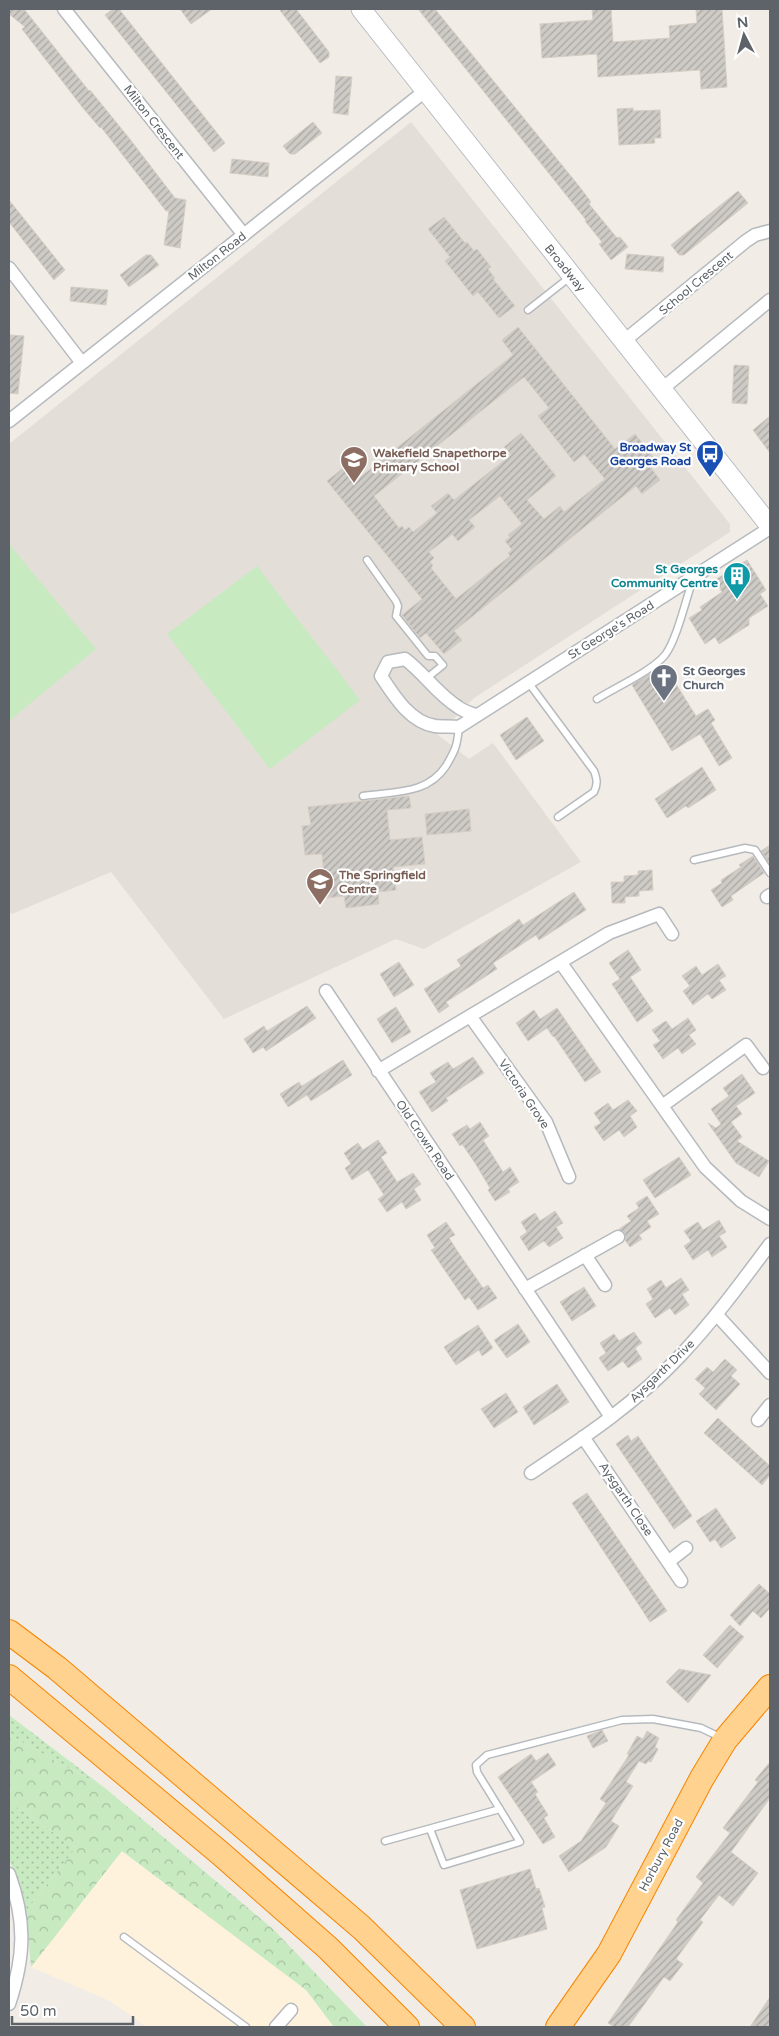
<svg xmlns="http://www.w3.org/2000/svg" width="779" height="2036" viewBox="0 0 779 2036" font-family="'Varela Round',sans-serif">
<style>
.commercial{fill:#fff2dd}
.education{fill:#e3ded7}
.grass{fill:url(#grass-dots)}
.forest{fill:url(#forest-crowns)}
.green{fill:#c7eac1}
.building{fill:url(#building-hatch);stroke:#d6cec4;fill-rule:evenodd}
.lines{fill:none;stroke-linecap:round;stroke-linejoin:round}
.lane-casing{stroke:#b6babe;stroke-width:9}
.street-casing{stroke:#b6babe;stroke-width:15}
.secondary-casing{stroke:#b7bcc1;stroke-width:21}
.highway-casing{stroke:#f78500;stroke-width:26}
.lane{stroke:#fff;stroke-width:6}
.street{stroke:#fff;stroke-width:12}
.secondary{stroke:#fff;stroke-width:19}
.highway{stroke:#ffd28f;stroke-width:24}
.labels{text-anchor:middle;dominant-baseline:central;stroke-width:4.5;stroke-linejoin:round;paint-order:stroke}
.street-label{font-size:12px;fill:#5d6368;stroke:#fff}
.transit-label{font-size:12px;font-weight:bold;fill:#164399;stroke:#fff;text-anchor:end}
.education-label{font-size:12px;font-weight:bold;fill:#785e54;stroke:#fff;text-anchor:start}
.culture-label{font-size:12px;font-weight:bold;fill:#0d838f;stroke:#fff;text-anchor:end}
.worship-label{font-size:12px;font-weight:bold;fill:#5b616d;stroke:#fff;text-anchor:start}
</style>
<defs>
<pattern id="grass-dots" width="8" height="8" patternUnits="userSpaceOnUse" patternTransform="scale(1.25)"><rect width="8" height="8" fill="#c7eac1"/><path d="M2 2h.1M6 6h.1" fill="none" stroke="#a5c1a1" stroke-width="1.8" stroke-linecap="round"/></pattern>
<pattern id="forest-crowns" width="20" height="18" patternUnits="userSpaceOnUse" patternTransform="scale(1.25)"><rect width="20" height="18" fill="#c7eac1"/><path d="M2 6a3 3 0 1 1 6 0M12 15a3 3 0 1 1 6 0" fill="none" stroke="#a5c1a1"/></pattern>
<pattern id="building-hatch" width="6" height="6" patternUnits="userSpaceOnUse" patternTransform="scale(1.25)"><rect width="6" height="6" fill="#cecac5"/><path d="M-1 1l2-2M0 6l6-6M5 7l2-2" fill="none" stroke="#aaa8a4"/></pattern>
</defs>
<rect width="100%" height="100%" fill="#f1ede6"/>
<path class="commercial" d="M122 1851 306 1990 334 2027H147L110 2001 31 1967Z"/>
<path class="education" d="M411 122 730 524V532L474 698 438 735 469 759 493 743 581 862 424 949 396 939 224 1019 111 872 12 914 9 911V444Z"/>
<path class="grass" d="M9 1715 105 1788 9 1735Z
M9 1802 76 1848 26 1911 9 1858Z"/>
<path class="forest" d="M9 1735 105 1788 273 1929 367 2027H334L306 1990 122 1851 31 1967 26 1911 76 1848 9 1802Z"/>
<path class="green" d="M9 544 96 649 9 721Z
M257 566 360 700 270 769 167 634Z"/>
<path class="building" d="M9 9H24L89 91 90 90 129 138 175 198 186 200 180 248 164 245 169 211H166L101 127 100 128 83 108 22 29 25 27 9 14Z
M113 9H119L225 143 214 152 105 15Z
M180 9H212L191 24Z
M279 9H296L329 52V57L320 63Z
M418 9H435L579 186 591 202 589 204 617 238 620 237 628 247 611 260 599 244 602 242 585 221 586 220Z
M592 9H611L613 42 670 38 669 26 697 23 696 9H722L727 87 701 89 700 70 598 77 597 54 542 58 540 24 593 20Z
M336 76 352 77 348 115 333 113Z
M633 108V111L660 110 661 138H654L655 143 619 145 617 109Z
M313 122 322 133 295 154H290L283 146Z
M232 159 269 163 268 177 230 173Z
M738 191 748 203 684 255H679L671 245Z
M9 200 65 270 54 280 9 222Z
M444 217 465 243 467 242 474 251 477 249 491 267 488 269 495 278 493 279 515 306 499 318 478 292 473 296 445 261 450 257 428 229Z
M627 254 664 257 663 272 625 269Z
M146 255H151L159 265 129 287 120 275Z
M71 287 108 290 106 305 70 301Z
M518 327 615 449 635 434 654 458 648 464 660 480 642 494 636 486 454 631 462 640 444 654 426 633 420 638 402 615 422 599 327 481 343 468 354 482 513 355 502 340ZM524 377 549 408 538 416 574 462 584 454 605 479 564 512 560 506 544 519 527 500 556 476 521 433 504 447 511 455 454 500 448 493 443 497 431 506 437 513 413 532 409 527 405 530 402 526 399 528 374 496ZM500 496 522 524 508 535 510 537 505 541 512 550 508 553 510 556 456 599 431 568 433 565 430 562 434 558 429 552 452 534 458 541 475 527 469 520Z
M10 335 24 336 18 394 9 393Z
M734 365 749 366 747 404 732 403Z
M770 416V453L753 430Z
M747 560 766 590 760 594 768 606 749 618V625L719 644 715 637 705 644 689 618 702 610 700 607 722 592 715 580Z
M664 665 696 716 708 709 715 720 711 723 732 758 719 766 700 734 672 751 632 685Z
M527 717 544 741 516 760 500 735Z
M702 767 716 790 688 808 686 806 667 818 655 799Z
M409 796 411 808 387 810 390 840 422 837 425 864 393 867 396 890 378 892 379 904 346 908 344 896 326 898 322 854 305 855 302 826 311 825 308 807Z
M469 809 471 831 427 835 425 814Z
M770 845V864L761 851Z
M753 856 764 873 731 896 733 900 722 907 711 890 722 883 721 880 741 867 739 865Z
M652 870 653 890 639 891V896L625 897V903H612L611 882H624V876L638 875V871Z
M574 892 586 910 539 940 536 935 493 963 497 969 446 1002 449 1006 439 1013 424 989 461 966 457 960 508 927 519 919 523 925Z
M628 950 641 970 630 977 653 1011 637 1022 612 984 620 979 609 963Z
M399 962 414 985 394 997 380 974Z
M718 964 726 976 719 980 726 990 712 999 708 994 693 1005 683 991 690 986 682 976 696 966 702 975Z
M307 1006 316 1018 266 1051 263 1047 253 1053 244 1039 264 1026 267 1031Z
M396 1007 411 1032 392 1043 377 1019Z
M557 1008 601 1072 585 1082 554 1036 553 1037 547 1028 528 1041 516 1023 534 1010 540 1019Z
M688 1018 696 1030 689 1035 696 1044 682 1054 678 1048 663 1059 653 1045 660 1041 652 1030 666 1021 672 1029Z
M473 1057 484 1073 446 1098 448 1101 432 1112 419 1092 436 1082 430 1073 448 1062 453 1069Z
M343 1060 352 1075 311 1101 307 1095 288 1107 280 1094 299 1082 303 1088 302 1086Z
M742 1074 755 1093 736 1106 742 1114 731 1122 742 1137 737 1141 769 1161 759 1177 736 1163 708 1123 716 1128 721 1124 711 1109 729 1096 723 1088Z
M628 1100 637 1111 630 1116 637 1127 624 1137 619 1130 604 1141 594 1127 601 1123 594 1113 608 1103 613 1110Z
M480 1122 489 1136 483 1140 503 1172 510 1167 519 1182 508 1189 510 1192 495 1201 488 1190 490 1188 475 1163 462 1144 460 1146 452 1134 467 1125 470 1129Z
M378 1140 387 1153 381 1157 397 1182 413 1173 421 1184 414 1189 421 1200 406 1209 402 1202 387 1212 378 1199 384 1195 368 1170 352 1180 345 1168 351 1164 344 1153 358 1143 363 1150Z
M679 1157 691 1175 655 1198 643 1180Z
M647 1196 659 1214 647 1221 651 1227 639 1235 642 1239 630 1247 625 1240V1233L619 1229 631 1221 627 1216 639 1208 636 1203Z
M555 1211 563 1223 556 1227 563 1238 549 1247 544 1241 529 1251 520 1237 527 1232 521 1222 535 1213 540 1221Z
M719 1220 726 1232 719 1236 727 1247 712 1257 708 1250 693 1260 684 1246 691 1241 684 1231 698 1222 703 1230Z
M446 1222 455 1235 449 1238 456 1249 483 1288 488 1285 497 1298 478 1310 469 1297 465 1300 431 1250 435 1248 427 1235Z
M681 1278 689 1290 682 1294 689 1305 675 1315 670 1308 655 1318 646 1304 653 1299 647 1289 661 1280 666 1288Z
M584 1287 596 1306 572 1321 560 1302Z
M518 1324 530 1342 507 1358 494 1340Z
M478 1325 493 1348 482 1356 479 1350 456 1365 444 1347Z
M634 1332 642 1343 635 1348 642 1359 628 1368 623 1361 608 1371 599 1358 606 1353 600 1343 614 1334 619 1341Z
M725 1359 737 1370 731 1376 740 1384 716 1410 699 1394 705 1388 695 1379 707 1367 713 1372Z
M557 1384 569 1402 534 1425 523 1407Z
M506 1393 518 1412 494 1428 481 1409Z
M718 1418 770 1466V1475L762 1485 704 1433Z
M628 1435 631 1441 638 1436 692 1516 674 1529 616 1444Z
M587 1493 667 1611 650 1622 572 1503Z
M716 1508 736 1538 721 1548 715 1539 710 1542 696 1521Z
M759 1584 770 1594V1608L761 1618 753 1611 740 1626 730 1615Z
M730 1625 744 1637 717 1668 703 1655Z
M679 1669 711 1675 688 1703 666 1682Z
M602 1730 608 1741 593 1748 587 1736Z
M647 1731 659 1738 655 1747 658 1749 651 1762 648 1761 646 1764 639 1761 626 1782 633 1786 611 1821 619 1826 606 1847 569 1872 559 1856 581 1841 606 1803 600 1799 629 1755 627 1754 637 1736 643 1739Z
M548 1753 556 1765 531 1782 538 1792 535 1794 548 1815 544 1818 555 1837 543 1844 498 1777 531 1754 536 1761Z
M770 1762V1798L731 1852 758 1873 733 1906 719 1895 700 1920 703 1922 676 1959 683 1964 670 1981 664 1977 628 2027H615L608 2023 678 1922 676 1920 703 1883 696 1877 730 1833 723 1828 758 1782 755 1780Z
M530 1869 536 1889 539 1888 545 1907 542 1908 547 1929 477 1949 460 1890Z
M770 1997V2027H750Z"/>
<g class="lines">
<defs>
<path id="lane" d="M528 310 570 277
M367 560 396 601 398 606 396 616 428 656H435L443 665 427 678
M528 682 594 771C597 779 598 784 594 792L558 817
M597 699C616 687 652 671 665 655 677 639 686 599 693 579
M363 796C394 791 427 795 446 766 456 749 457 746 459 727
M694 860 745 848 755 850 770 873
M430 1829 444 1865 520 1842 477 1772 476 1765 487 1755 622 1720 653 1719 701 1728 722 1738
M385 1841 500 1809
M124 1937 246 2027"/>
<path id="street" d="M64 9 244 235
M9 268 82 363
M624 341 746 241 755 235 770 231
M662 389 770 300
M9 421 425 91
M476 715C470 713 463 711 458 707 437 694 424 673 405 659L388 662 381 676C394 696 410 722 435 726 443 727 451 726 459 727L770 528
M767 897 770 895
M561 963 705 1167 741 1201 770 1219
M326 991 611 1417
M470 1016 546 1122 569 1177
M378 1071 609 933 659 914 672 934
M662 1106 746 1045 763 1068
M585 1255 605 1285
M525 1289 618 1237
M717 1315 770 1373
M758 1420 770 1405
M583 1437 681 1581
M531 1473C583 1438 636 1403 680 1356 713 1321 741 1283 770 1244
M668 1562 686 1548
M9 1874C26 1921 25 1956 9 2004
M276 2027 291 2010"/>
<path id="secondary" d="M361 9 770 526"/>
<path id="highway" d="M9 1632 57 1668 361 1927 463 2027
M9 1677 220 1853 328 1948 407 2027
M558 2027 609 1954 702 1778 725 1740 770 1687"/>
</defs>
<use href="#lane" class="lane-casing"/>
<use href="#street" class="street-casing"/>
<use href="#secondary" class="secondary-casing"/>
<use href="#highway" class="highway-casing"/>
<use href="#lane" class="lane"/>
<use href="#street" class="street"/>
<use href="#secondary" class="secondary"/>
<use href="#highway" class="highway"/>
</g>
<defs>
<symbol id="bus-pin" viewBox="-11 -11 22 30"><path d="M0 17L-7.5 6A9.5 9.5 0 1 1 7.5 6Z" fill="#1a4fb4" stroke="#fff"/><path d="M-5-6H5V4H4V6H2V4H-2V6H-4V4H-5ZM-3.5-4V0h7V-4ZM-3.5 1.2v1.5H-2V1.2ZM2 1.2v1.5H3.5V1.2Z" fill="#fff"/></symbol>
<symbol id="school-pin" viewBox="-11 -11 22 30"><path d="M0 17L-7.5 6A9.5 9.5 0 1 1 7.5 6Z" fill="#8d6e63" stroke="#fff"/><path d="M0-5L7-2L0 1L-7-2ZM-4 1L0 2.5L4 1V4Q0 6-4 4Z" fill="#fff"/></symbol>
<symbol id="building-pin" viewBox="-11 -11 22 30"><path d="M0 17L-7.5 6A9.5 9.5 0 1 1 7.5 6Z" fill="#0f9aa8" stroke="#fff"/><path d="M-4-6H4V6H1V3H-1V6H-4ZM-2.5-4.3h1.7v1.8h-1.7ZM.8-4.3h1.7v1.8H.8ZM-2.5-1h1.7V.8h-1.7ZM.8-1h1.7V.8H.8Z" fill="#fff"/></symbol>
<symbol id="church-pin" viewBox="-11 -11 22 30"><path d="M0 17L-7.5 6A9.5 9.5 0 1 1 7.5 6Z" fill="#6b7280" stroke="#fff"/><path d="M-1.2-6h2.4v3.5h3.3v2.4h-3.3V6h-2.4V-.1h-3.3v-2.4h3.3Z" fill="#fff"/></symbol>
</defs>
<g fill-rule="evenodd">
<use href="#bus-pin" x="694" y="438" width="32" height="43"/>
<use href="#school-pin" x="338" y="444" width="32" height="43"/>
<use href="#building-pin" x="721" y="560" width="32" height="43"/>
<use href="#church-pin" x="648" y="662" width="32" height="43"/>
<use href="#school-pin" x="304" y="866" width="32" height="43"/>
</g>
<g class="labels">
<g class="street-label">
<text transform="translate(154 122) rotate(52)">Milton Crescent</text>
<text transform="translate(217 256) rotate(-38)">Milton Road</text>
<text transform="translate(565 268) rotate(51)">Broadway</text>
<text transform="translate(696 283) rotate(-40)">School Crescent</text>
<text transform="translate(611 630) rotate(-32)">St George's Road</text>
<text transform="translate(524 1094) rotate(56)">Victoria Grove</text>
<text transform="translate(425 1140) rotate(56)">Old Crown Road</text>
<text transform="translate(662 1371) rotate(-44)">Aysgarth Drive</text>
<text transform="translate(626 1499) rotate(56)">Aysgarth Close</text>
<text transform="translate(661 1855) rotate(-62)">Horbury Road</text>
</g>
<g class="transit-label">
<text x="691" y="447">Broadway St<tspan x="691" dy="14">Georges Road</tspan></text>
</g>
<g class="education-label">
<text x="373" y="453">Wakefield Snapethorpe<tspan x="373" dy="14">Primary School</tspan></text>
<text x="339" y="875">The Springfield<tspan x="339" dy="14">Centre</tspan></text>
</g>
<g class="culture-label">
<text x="718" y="569">St Georges<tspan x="718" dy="14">Community Centre</tspan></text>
</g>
<g class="worship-label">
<text x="683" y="671">St Georges<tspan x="683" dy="14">Church</tspan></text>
</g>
</g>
<rect width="779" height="2036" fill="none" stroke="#5d6368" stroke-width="20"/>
<g transform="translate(744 35) rotate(354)" stroke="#ffffff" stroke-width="4" paint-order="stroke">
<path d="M0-4L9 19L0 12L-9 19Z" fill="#5d6368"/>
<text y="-8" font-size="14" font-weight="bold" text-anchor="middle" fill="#5d6368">N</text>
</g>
<path d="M12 2016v8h121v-8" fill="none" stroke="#5d6368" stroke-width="2.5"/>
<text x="20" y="2016" font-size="15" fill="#5d6368" stroke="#ffffff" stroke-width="4" paint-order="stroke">50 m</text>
</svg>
